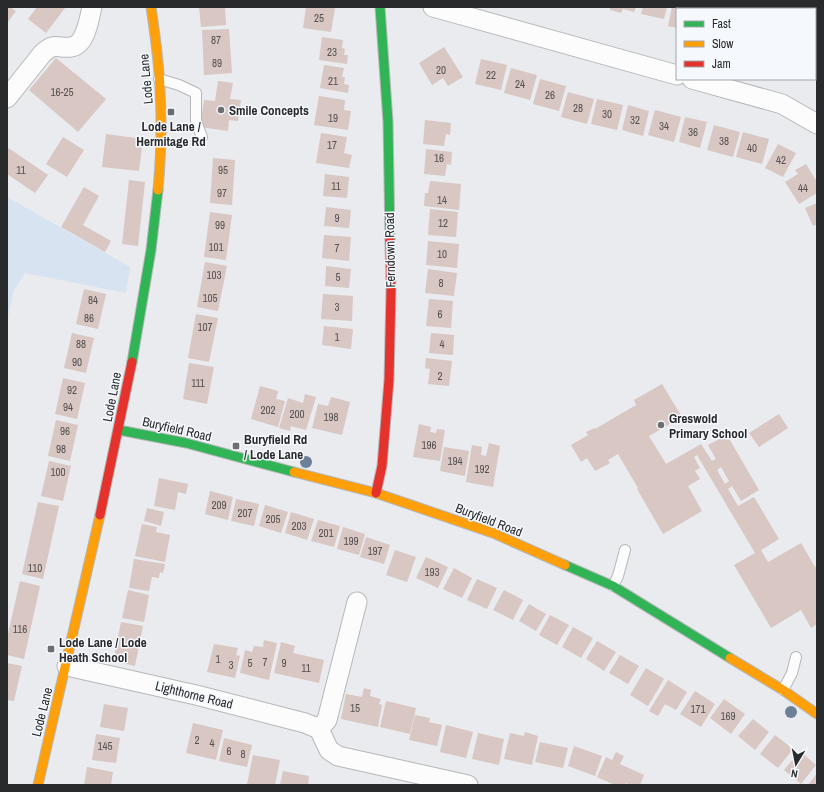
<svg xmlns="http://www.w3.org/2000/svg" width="824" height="792" viewBox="0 0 824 792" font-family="'Archivo Narrow',sans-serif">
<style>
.green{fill:#d8e3f1}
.building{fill:#d8c7c3;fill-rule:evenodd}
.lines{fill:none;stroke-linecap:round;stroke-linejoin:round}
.lane-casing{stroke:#b5b7b9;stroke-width:12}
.street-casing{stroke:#b5b7b9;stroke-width:21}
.fast-casing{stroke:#b5b7b9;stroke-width:11}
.slow-casing{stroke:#b5b7b9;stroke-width:11}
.jam-casing{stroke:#b5b7b9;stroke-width:11}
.lane{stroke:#fcfcfc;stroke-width:10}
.street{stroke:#fcfcfc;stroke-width:19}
.fast{stroke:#30b455;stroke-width:9}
.slow{stroke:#ff9f0a;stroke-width:9}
.jam{stroke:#e5322d;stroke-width:9}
.tree{fill:#6c809a}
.poi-dot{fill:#6c6e6f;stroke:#f5f8fd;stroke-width:1.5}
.labels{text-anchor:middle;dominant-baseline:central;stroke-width:3;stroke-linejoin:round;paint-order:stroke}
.number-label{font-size:11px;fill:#555151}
.street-label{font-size:13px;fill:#292a2b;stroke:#f5f8fd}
.poi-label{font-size:13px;font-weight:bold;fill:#292a2b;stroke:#f5f8fd;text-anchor:start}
</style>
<rect width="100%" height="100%" fill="#e9ebee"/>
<path class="green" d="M7 197 130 267 126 293 25 273 14 290 7 320Z"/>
<path class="building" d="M7 7H10L16 11 7 23Z
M37 7H64L65 8 46 33 28 19Z
M199 7H225L226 25 201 27Z
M306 7 335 8 331 32 303 28Z
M610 7H636L634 12 623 9 621 13 610 10Z
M643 7H667L664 19 641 14Z
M672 7H699V9H677V28L668 26Z
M229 29 232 73 204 75 202 30Z
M322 37 343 40 342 48 345 49 344 55H348L347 64 319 60Z
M444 47 463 77 448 86 443 78 432 85 419 63Z
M56 58 106 99 78 132 29 90Z
M481 59 507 65 501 90 475 84Z
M324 65 344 68 342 77H345L344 84 349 85 348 93 320 88Z
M511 68 537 75 530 100 504 93Z
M540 79 566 86 559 111 533 104Z
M218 81 233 83 230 99 241 100 238 121 229 120 228 131 200 127 204 100 215 101Z
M568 92 594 99 587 124 561 117Z
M319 96 345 100 344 110 351 111 348 130 314 125Z
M597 99 623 105 617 130 591 124Z
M628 105 649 111 643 136 622 130Z
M655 110 681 117 674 142 648 135Z
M685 117 707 122 700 148 679 142Z
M425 120 451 123 450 135 446 134 444 146 423 144Z
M714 125 740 132 733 157 707 150Z
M743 132 769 139 762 164 736 157Z
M321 133 347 137 344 153 352 155 349 168 316 163Z
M106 134 143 139 139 171 102 167Z
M63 137 84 150 67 177 46 164Z
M778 144 796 153 783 177 765 168Z
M7 147 48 175 35 193 7 174Z
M426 149 452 152 451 165 447 164 445 176 424 174Z
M213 158 235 160 232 205 210 203Z
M806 164 817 182V193L799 204 785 182 798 174 795 170Z
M325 174 349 177 347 198 323 196Z
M129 180 145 182 138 246 122 244Z
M430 181 461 184 459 210 424 206 425 193H428Z
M84 187 99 196 83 225 111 241 105 252 61 227Z
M817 203V224L813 226 805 208Z
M326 207 351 210 349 228 324 226Z
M430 209 458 212 456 237 428 235Z
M210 212 232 215 226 260 204 257Z
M324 235 351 237 349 261 322 258Z
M428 241 459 244 457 268 426 265Z
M205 262 227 266 218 311 197 307Z
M326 266 351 269 349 288 325 286Z
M428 269 457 273 454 296 425 293Z
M84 289 106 294 98 329 76 324Z
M323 294 353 296 352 321 321 319Z
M429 299 453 301 451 328 426 326Z
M196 314 218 318 209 362 188 358Z
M324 326 353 329 351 349 322 345Z
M72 333 94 338 86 373 64 368Z
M431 333 454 335 453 355 429 353Z
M426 358 452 361 449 386 428 384 430 369 425 368Z
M189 363 214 367 207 404 183 399Z
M63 378 85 383 77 419 55 414Z
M662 384 682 417 649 436 666 464 701 444 712 461 716 459 708 445 727 435 759 490 741 501 732 486 728 489 738 506 754 497 779 539 761 550 768 562 801 543 815 567 817 566V624L811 628 801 610 771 628 734 565 755 553 697 455 694 457 700 468 695 471 700 479 688 486 702 511 663 534 637 489 638 488 618 454 608 460 610 463 595 471 587 458 581 462 571 445 588 435 586 432 595 428V429L636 405 634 400ZM721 467 729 481 725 484 717 470Z
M260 386 278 391 276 399 285 401 278 427 251 419Z
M305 394 316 397 306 430 291 426 290 431 279 428 288 398 303 403Z
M331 397 350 402 342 435 312 428 318 404 328 406Z
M779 414 788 428 759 447 749 433Z
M56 420 78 425 70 461 48 456Z
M419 424 431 427 430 432 436 433 437 429 445 430 440 461 413 457Z
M489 443 500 446 493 487 466 482 472 445 482 447 481 455 486 456Z
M444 447 469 451 465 476 440 471Z
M49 461 71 466 63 501 41 496Z
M159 478 188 484 186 494 178 492 175 510 154 506Z
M210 491 233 497 228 520 205 514Z
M236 499 259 504 254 526 231 521Z
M38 502 59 506 43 579 22 574Z
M265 505 288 512 281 533 259 526Z
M147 508 164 512 161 526 144 521Z
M291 512 314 519 307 540 285 533Z
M318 520 340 526 334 547 311 541Z
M142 524 157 527 156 532 170 535 165 562 135 556Z
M343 527 365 534 359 555 337 549Z
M366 537 390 545 384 564 360 557Z
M395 550 416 557 407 582 386 575Z
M426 557 448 567 438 588 416 578Z
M134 559 165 564 163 573 160 572 159 578 152 577 149 591 129 588Z
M454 568 472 578 462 598 443 589Z
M477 579 497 588 487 609 467 600Z
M20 581 40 586 24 659 7 655V638Z
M128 590 149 595 144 622 122 618Z
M504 590 523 600 513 620 493 610Z
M529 604 546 614 536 631 519 621Z
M550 615 569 625 557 645 539 635Z
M121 622 143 626 135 666 113 661Z
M573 627 593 638 581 658 562 647Z
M264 640 277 643 269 680 240 673 245 650 252 652 254 646 263 647Z
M597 641 616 652 604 671 586 659Z
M281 642 295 646 293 653 324 660 319 683 274 673Z
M214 644 238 648 236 655 240 656 235 678 207 672Z
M620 655 639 666 628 684 609 673Z
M7 663 22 666 14 701 7 700Z
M646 668 664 679 648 706 630 695Z
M668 680 687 692 676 710 665 704 658 716 649 711Z
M364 688 371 690 370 696 381 699 379 704 382 705 378 727 341 719 346 694 362 697Z
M695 691 715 704 701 727 680 714Z
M724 699 745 714 731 734 710 718Z
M386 701 416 708 410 734 380 727Z
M104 704 128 708 124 731 100 727Z
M415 715 430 718 429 722 442 725 437 746 409 740Z
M753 719 769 732 755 750 738 736Z
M193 723 223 730 216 760 186 753Z
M446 725 473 732 466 758 440 752Z
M525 732 538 736 532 765 504 759 510 733 524 736Z
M478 733 504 739 499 765 472 759Z
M96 734 120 738 116 763 92 760Z
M775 735 793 749 778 768 760 754Z
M224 738 252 745 247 767 219 761Z
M540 742 568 748 563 768 535 762Z
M574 746 602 756 595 776 568 766Z
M800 751 816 765 801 784 784 770Z
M616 752 624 756 620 764 644 775 640 785H630L626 783 625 785H615L597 777 606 757 612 760Z
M253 755 280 760 275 785H254L247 784Z
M87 767 113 772 111 785H84Z
M283 771 309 776 308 785H280Z
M817 773V785H808Z"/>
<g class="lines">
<defs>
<path id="lane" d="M159 79 179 85 196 93V121L202 137
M613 586 618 576 625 550
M783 690 792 673 796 657"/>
<path id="street" d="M433 7 677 75
M692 79 782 104 817 124
M7 98 42 54C56 41 57 49 71 47 86 45 89 19 92 7
M67 666 196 695 305 723 319 729 329 750 338 756 468 785
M319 729 327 720 357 602"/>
<path id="fast" d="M380 7 388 122 390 240
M132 362 151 250 158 190
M119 430 186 443 294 472
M565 565 613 586 730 658"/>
<path id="slow" d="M151 7C155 34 159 62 160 89 162 123 161 157 158 190
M294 472 376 493 493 533 565 565
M730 658 783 690 817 714
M38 785 100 515"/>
<path id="jam" d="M376 493 382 466 389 380 391 290 390 240
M100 515 132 362"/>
</defs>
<use href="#lane" class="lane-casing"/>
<use href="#street" class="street-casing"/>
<use href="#fast" class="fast-casing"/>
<use href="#slow" class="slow-casing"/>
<use href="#jam" class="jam-casing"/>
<use href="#lane" class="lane"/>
<use href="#street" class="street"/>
<use href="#fast" class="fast"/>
<use href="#slow" class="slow"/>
<use href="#jam" class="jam"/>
</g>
<g class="tree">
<circle cx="306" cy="462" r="6"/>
<circle cx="791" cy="712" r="6"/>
</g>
<g class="poi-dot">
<circle cx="221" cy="110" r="4"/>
<rect x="167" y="108" width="8" height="8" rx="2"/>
<circle cx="661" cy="425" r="4"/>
<rect x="232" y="442" width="8" height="8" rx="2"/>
<rect x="47" y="645" width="8" height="8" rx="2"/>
</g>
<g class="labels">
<g class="number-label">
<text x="319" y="18">25</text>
<text x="216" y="40">87</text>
<text x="332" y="52">23</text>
<text x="217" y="63">89</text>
<text x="441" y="70">20</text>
<text x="491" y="75">22</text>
<text x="333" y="81">21</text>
<text x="520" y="84">24</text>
<text x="62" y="92">16-25</text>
<text x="550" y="95">26</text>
<text x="578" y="108">28</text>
<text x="607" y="114">30</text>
<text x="333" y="118">19</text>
<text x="635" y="120">32</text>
<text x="664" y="126">34</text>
<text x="693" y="132">36</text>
<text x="724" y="141">38</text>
<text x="332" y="145">17</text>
<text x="752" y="148">40</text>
<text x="439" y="158">16</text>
<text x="781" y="160">42</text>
<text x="21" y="170">11</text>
<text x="223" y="170">95</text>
<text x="336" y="186">11</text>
<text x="803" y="188">44</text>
<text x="222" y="193">97</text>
<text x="442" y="200">14</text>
<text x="337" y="218">9</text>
<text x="443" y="223">12</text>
<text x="220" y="225">99</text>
<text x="216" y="247">101</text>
<text x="337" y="248">7</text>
<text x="442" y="254">10</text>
<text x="214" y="275">103</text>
<text x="338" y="277">5</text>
<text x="441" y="283">8</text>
<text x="210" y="298">105</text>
<text x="93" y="300">84</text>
<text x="337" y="307">3</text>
<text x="440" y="314">6</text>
<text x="89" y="318">86</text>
<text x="205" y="327">107</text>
<text x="337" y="337">1</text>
<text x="81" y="344">88</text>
<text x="442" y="344">4</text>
<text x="77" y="362">90</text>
<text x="440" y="376">2</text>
<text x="198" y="383">111</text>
<text x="72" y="390">92</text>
<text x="68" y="407">94</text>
<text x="268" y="410">202</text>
<text x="297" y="414">200</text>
<text x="331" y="417">198</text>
<text x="65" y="431">96</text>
<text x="429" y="445">196</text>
<text x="61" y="449">98</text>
<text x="455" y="461">194</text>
<text x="482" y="469">192</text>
<text x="58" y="472">100</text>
<text x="219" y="505">209</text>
<text x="245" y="513">207</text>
<text x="273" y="519">205</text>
<text x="299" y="526">203</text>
<text x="326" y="533">201</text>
<text x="351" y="541">199</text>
<text x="375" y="551">197</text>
<text x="35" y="568">110</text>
<text x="432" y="572">193</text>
<text x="20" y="629">116</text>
<text x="218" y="659">1</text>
<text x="265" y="662">7</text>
<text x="250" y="663">5</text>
<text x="284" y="663">9</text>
<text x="231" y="665">3</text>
<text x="306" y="668">11</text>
<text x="355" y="708">15</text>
<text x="698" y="709">171</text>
<text x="728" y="716">169</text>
<text x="197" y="740">2</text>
<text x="212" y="743">4</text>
<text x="105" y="746">145</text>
<text x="229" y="751">6</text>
<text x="243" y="754">8</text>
</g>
<g class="street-label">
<text transform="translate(146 79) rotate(-95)">Lode Lane</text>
<text transform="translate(390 250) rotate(-91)">Ferndown Road</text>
<text transform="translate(112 397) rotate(-79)">Lode Lane</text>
<text transform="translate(177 429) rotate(13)">Buryfield Road</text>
<text transform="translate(489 520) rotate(21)">Buryfield Road</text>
<text transform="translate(194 695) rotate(14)">Lighthorne Road</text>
<text transform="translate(42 712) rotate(-76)">Lode Lane</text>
</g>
<g class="poi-label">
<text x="229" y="110">Smile Concepts</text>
<text x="171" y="126" text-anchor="middle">Lode Lane /<tspan x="171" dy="15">Hermitage Rd</tspan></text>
<text x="669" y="418">Greswold<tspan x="669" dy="15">Primary School</tspan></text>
<text x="244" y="439">Buryfield Rd<tspan x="244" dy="15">/ Lode Lane</tspan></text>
<text x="59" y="642">Lode Lane / Lode<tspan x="59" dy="15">Heath School</tspan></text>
</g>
</g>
<rect width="824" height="792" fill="none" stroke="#292a2b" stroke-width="16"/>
<rect x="676" y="8" width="140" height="72" fill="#f5f8fd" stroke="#a3a6a9"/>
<rect x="684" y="21" width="20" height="6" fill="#30b455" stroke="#a3a6a9"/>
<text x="712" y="28" font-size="12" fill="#292a2b">Fast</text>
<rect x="684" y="41" width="20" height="6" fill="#ff9f0a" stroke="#a3a6a9"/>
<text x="712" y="48" font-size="12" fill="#292a2b">Slow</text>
<rect x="684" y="61" width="20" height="6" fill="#e5322d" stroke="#a3a6a9"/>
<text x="712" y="68" font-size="12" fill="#292a2b">Jam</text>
<g transform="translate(796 764) rotate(190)" stroke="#f5f8fd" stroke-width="3" paint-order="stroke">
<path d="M0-3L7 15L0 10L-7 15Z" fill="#292a2b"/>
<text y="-6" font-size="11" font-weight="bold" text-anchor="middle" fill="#292a2b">N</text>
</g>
</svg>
